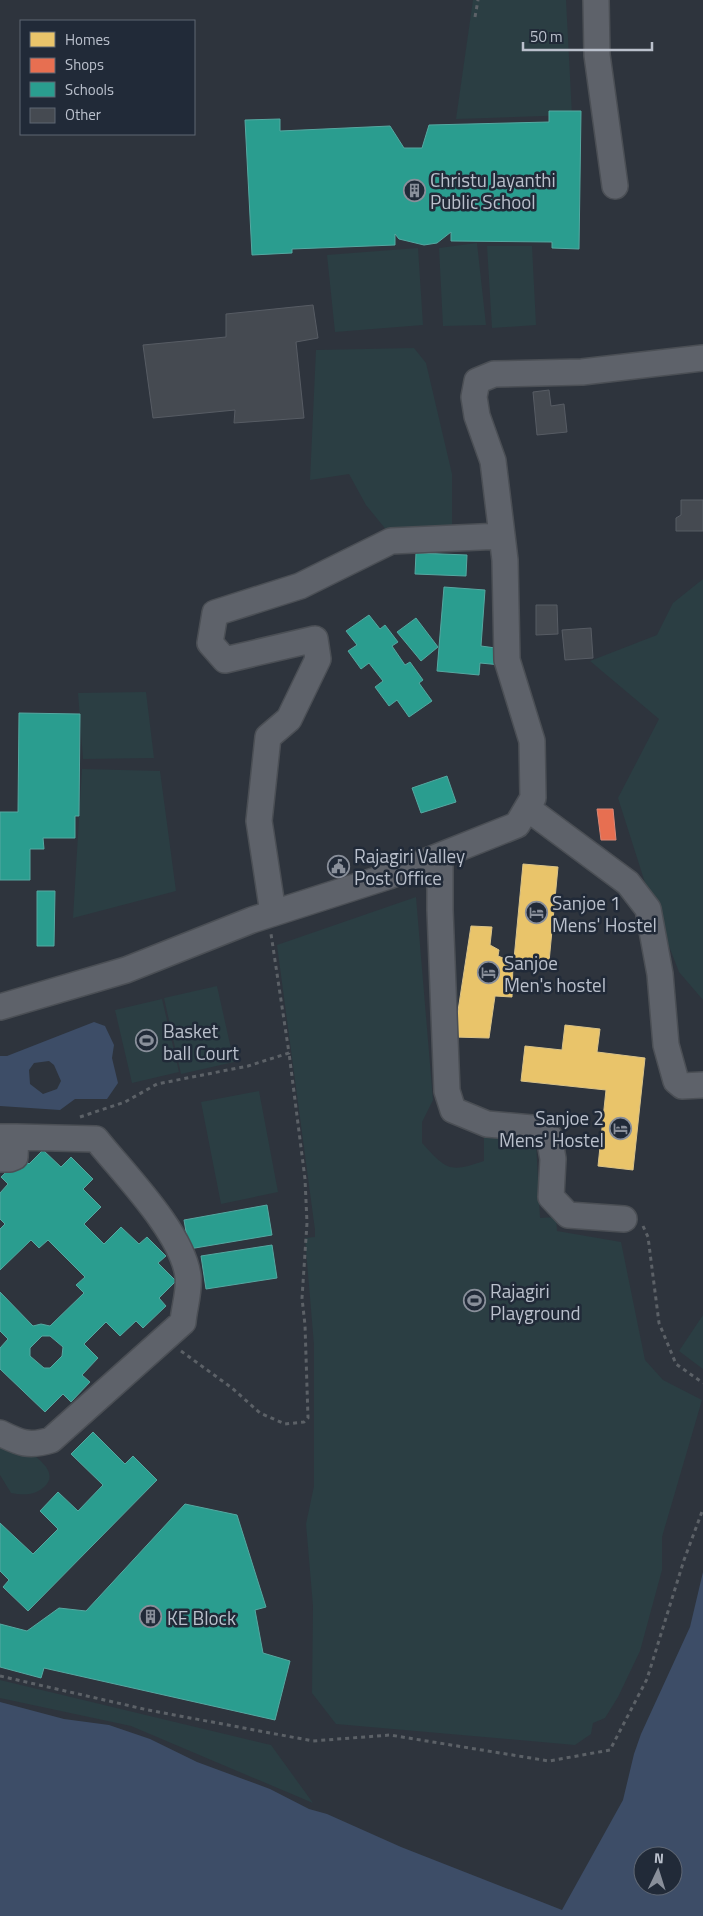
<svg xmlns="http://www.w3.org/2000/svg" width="703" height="1916" viewBox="0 0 703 1916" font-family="'Titillium Web',sans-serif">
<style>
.green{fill:#2b3e43}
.water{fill:#3d4d67;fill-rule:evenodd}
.homes{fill:#e9c46a;stroke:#dbc387}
.shops{fill:#e76f51;stroke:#da8776}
.schools{fill:#2a9d8f;stroke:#55a8a1;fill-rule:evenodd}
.building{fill:#454a51;stroke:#575c64}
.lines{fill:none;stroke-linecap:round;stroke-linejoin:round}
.minor-casing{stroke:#4b4f55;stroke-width:28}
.path{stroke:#5c6167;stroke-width:3;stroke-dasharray:4 4;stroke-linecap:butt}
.minor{stroke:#5e626a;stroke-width:25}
.labels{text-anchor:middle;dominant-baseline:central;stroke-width:5;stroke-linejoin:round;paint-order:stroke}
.poi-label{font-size:19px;fill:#bac0cc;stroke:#212a38;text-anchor:start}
</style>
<rect width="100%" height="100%" fill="#2e343d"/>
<path class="green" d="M473 0H566L572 115 456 119Z
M477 243 486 325 443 326 439 248Z
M487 246H532L536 325 492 328Z
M418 248 423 325 335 332 327 255Z
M414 348 426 363 452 474V531L388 532 366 505 349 474 310 480 316 350Z
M703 579V1000L679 972 647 889 618 798 659 719 590 661 657 635 673 603Z
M146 692 154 758 83 759 78 693Z
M82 769 160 771 176 891 73 918Z
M416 897 433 1100 422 1122V1143C447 1170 449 1173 484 1161V1132L536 1142 540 1218 556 1217 557 1231 621 1242 645 1360 663 1380 702 1400 662 1537V1570L640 1651 618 1697 605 1718 593 1723 591 1734 575 1745 336 1724 312 1693 313 1606 306 1524 314 1486V1345L305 1238 315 1237V1230L277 945Z
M217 986 234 1062 181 1074 164 998Z
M162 999 179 1072 132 1083 115 1010Z
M259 1091 278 1192 221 1204 201 1102Z
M703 1315V1369L679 1351Z
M0 1436C13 1443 67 1467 44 1487 34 1496 23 1495 11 1493L0 1475Z
M0 1680 271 1745 313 1803 131 1726 0 1698Z"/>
<path class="water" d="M94 1022 105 1026 114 1045 112 1058 118 1083 107 1099H75L60 1110 0 1106V1056H7ZM49 1061 54 1065 61 1081 57 1089 43 1094 30 1084 29 1070 34 1063Z
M703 1572V1916H0V1702L64 1719 109 1725 150 1739 197 1762 270 1789 309 1809 327 1814 401 1847 562 1910 623 1800 634 1754 641 1734 690 1627ZM643 1856H673V1886H643Z"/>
<path class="homes" d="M523 864 558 867 549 962 514 959Z
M471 926 492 927 490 945 499 950 498 956 513 962 512 997 495 996 489 1038 454 1037Z
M565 1025 600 1029 597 1052 645 1058 633 1170 598 1166 606 1090 521 1081 525 1046 562 1050Z"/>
<path class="shops" d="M597 809H613L616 840H601Z"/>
<path class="schools" d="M549 111H581L579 249 552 248V242L451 241V232L437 243 424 245 399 239 395 234V245L292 249V253L252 255 245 120 280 119V131L390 126 404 148H422L429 125 549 122Z
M416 553 467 555 466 576 415 574Z
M444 587 485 590 481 646 503 649 501 665 480 663 479 675 437 671Z
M369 615 380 629 385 625 398 642 392 646 405 665 410 662 423 680 419 683 432 701 409 717 397 700 389 706 375 687 383 681 369 663 361 669 348 651 357 645 346 631Z
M416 618 438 647 421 661 397 632Z
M19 713 80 714 79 816H75V838H43L44 849H30V880H0V812H18Z
M447 776 456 802 421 813 412 788Z
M37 891H55L54 946H37Z
M43 1150 61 1167 71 1157 93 1179 83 1189 101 1207 84 1224 104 1244 121 1227 139 1244 147 1237 166 1256 158 1263 176 1281 159 1298 166 1306 143 1328 136 1321 120 1336 106 1322 84 1344 98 1358 82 1375 90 1382 71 1402 63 1394 45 1412 0 1369V1348L8 1339 0 1331V1292L33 1326 41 1324 50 1326 84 1293 76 1285 85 1277 48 1240 39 1248 31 1240 0 1270V1229L5 1224 0 1219V1193L8 1184 1 1177 22 1157 29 1164ZM42 1336H50L63 1347 62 1356 50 1368H44L30 1356V1348Z
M267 1205 272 1235 189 1249 184 1220Z
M272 1245 277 1278 206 1289 201 1256Z
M93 1432 125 1464 133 1456 157 1480 28 1611 3 1587 9 1580 0 1571V1523L33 1554 58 1529 40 1511 58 1492 78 1511 103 1485 71 1454Z
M185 1504 237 1515 266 1607 255 1610 263 1653 290 1661 275 1720 44 1668 41 1678 0 1667V1624L27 1631 59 1608 86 1611Z"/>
<path class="building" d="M313 305 318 338 296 342 304 418 234 423 235 410 153 418 143 345 226 337V314Z
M549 390 551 406 564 404 567 432 537 435 533 392Z
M681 500H703V531H676V518L681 515Z
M536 605H557L558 634 536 635Z
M591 628 593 658 565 660 562 630Z"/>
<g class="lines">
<defs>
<path id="minor" d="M596 0 597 55 615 186
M527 808 628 883 648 909 660 974 666 1045 676 1081 682 1086 703 1085
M440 856V910L447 1091 453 1110 487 1124 532 1128 549 1136 553 1159 551 1197 568 1215 624 1219
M273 913 259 821 268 737 289 719 318 659 315 639 225 660 210 643 215 613 300 586 391 541 502 536
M0 1007 126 970 252 920 389 876 517 825 533 798 532 741 507 660 505 560 493 461 477 416 474 397 477 381 494 374 582 372 703 358
M0 1137H16L15 1157 10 1159H0
M0 1433C20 1443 29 1447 51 1440L183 1322C184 1308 190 1290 188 1276 182 1232 124 1174 96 1139L16 1137"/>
</defs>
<use href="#minor" class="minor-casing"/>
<path class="path" d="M475 17 478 0
M80 1117 125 1102 157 1084 248 1066 289 1053 271 934
M643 1226 648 1237 659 1323 676 1364 703 1383
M181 1351 232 1388 260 1413 285 1424 304 1422 308 1418 305 1325 302 1298 307 1223 305 1179 289 1053
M0 1676 148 1710 313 1741 390 1735 549 1761 610 1750 647 1679 684 1560 703 1509"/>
<use href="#minor" class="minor"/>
</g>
<defs>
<symbol id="building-ring" viewBox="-11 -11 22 22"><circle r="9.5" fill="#212a38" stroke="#898f9a" stroke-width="1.5"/><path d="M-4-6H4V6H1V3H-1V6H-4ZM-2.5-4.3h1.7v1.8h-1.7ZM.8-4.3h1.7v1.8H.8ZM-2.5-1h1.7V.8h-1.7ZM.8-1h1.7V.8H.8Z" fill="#898f9a"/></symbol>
<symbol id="civic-ring" viewBox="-11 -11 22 22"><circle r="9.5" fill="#212a38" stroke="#898f9a" stroke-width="1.5"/><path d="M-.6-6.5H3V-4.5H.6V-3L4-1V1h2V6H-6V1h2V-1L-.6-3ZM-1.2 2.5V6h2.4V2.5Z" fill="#898f9a"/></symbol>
<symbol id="hotel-ring" viewBox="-11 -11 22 22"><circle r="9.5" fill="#212a38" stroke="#898f9a" stroke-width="1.5"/><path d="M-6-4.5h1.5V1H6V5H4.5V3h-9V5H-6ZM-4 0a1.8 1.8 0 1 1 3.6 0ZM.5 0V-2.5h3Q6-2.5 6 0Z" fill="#898f9a"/></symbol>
<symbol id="stadium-ring" viewBox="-11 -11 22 22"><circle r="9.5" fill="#212a38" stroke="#898f9a" stroke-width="1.5"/><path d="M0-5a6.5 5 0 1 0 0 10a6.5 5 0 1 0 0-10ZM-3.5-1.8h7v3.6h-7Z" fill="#898f9a"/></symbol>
</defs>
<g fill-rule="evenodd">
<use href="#building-ring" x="402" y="178" width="25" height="25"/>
<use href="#civic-ring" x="326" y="854" width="25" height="25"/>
<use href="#hotel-ring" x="524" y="900" width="25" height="25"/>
<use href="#hotel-ring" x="476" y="960" width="25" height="25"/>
<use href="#stadium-ring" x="134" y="1028" width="25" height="25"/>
<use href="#hotel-ring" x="608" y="1116" width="25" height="25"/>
<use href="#stadium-ring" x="462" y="1288" width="25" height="25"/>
<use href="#building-ring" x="138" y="1604" width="25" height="25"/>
</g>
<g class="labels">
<g class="poi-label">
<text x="430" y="179">Christu Jayanthi<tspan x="430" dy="22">Public School</tspan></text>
<text x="354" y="855">Rajagiri Valley<tspan x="354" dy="22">Post Office</tspan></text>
<text x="552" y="902">Sanjoe 1<tspan x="552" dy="22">Mens' Hostel</tspan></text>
<text x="504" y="962">Sanjoe<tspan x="504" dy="22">Men's hostel</tspan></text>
<text x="163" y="1030">Basket<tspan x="163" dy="22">ball Court</tspan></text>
<text x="604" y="1117" text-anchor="end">Sanjoe 2<tspan x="604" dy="22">Mens' Hostel</tspan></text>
<text x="490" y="1290">Rajagiri<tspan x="490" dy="22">Playground</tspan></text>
<text x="167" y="1617">KE Block</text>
</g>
</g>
<rect x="20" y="20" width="175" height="115" fill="#212a38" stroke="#5e6673"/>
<rect x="30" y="32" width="25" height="15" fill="#e9c46a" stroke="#5e6673"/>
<text x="65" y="45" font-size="15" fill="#bac0cc">Homes</text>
<rect x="30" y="58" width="25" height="15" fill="#e76f51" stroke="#5e6673"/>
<text x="65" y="70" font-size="15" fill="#bac0cc">Shops</text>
<rect x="30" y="82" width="25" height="15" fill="#2a9d8f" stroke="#5e6673"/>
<text x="65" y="95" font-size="15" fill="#bac0cc">Schools</text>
<rect x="30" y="108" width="25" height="15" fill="#454a51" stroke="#5e6673"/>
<text x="65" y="120" font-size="15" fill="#bac0cc">Other</text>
<g transform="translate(658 1871) rotate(4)"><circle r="24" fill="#212a38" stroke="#5e6673"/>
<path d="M0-4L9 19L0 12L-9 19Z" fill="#898f9a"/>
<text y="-8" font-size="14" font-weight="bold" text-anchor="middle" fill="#bac0cc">N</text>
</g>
<path d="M523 42v8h129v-8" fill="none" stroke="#bac0cc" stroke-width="2.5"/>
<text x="530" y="42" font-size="15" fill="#bac0cc" stroke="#212a38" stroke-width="4" paint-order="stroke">50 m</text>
</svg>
